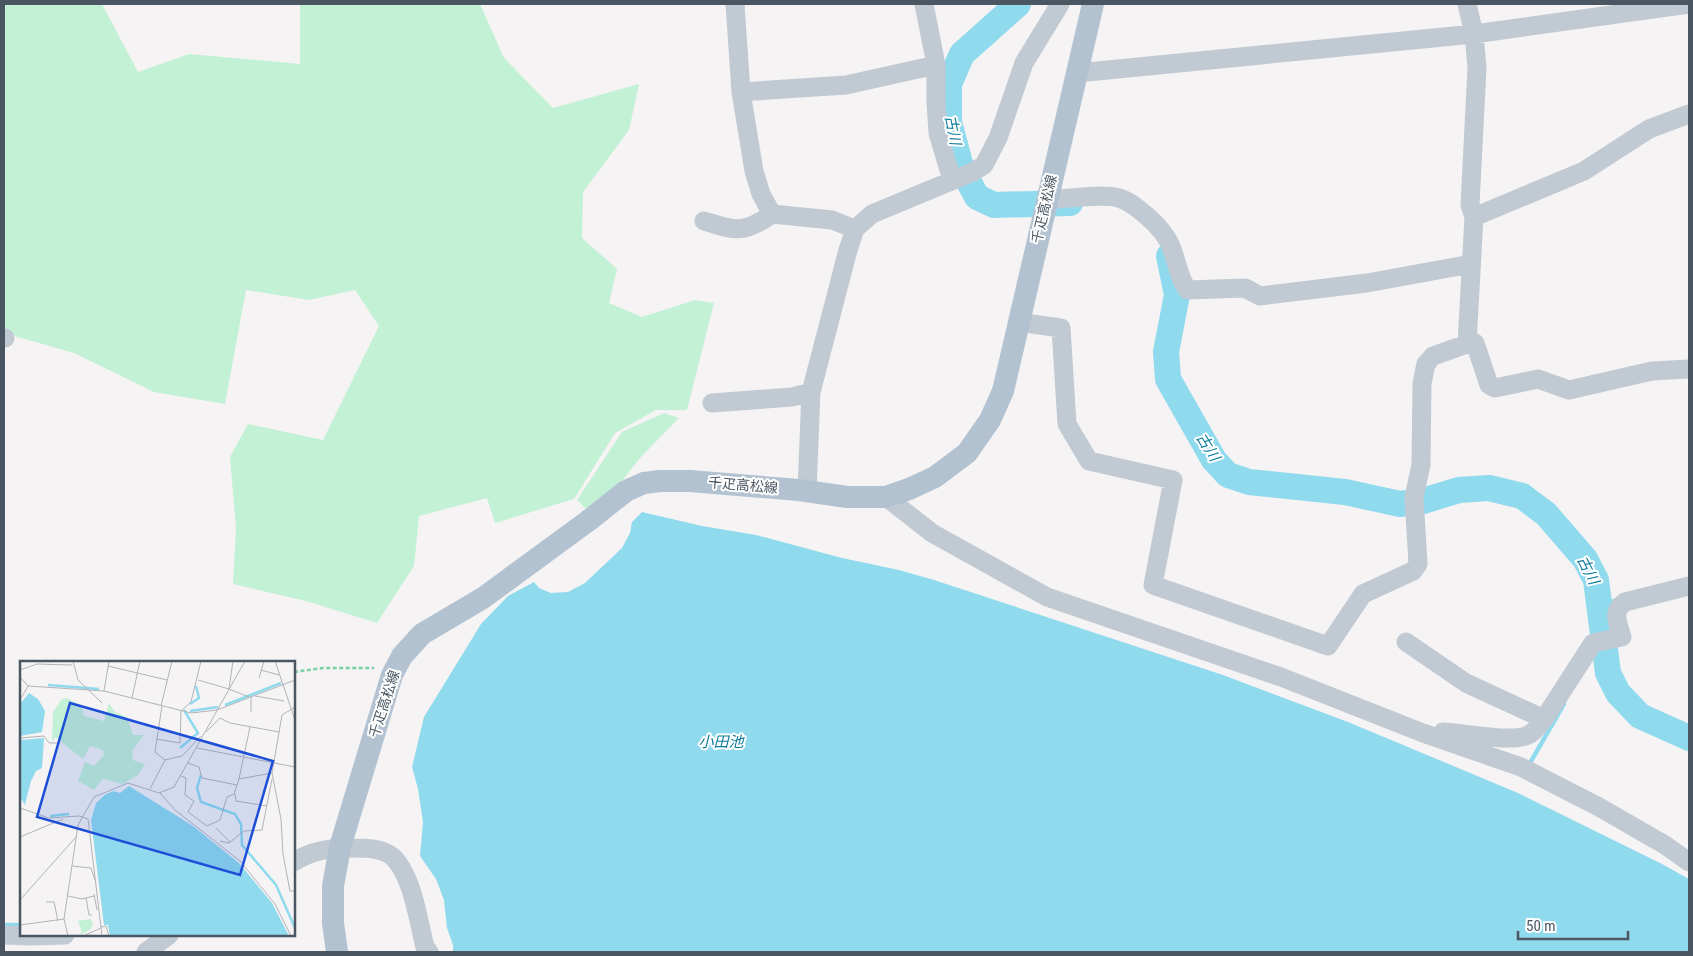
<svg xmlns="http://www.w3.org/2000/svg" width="1693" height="956" viewBox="0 0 1693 956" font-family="'Roboto Condensed','Noto Sans JP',sans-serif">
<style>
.green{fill:#c3f1d5}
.water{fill:#90daee}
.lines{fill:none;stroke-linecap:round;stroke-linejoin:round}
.stream{stroke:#90daee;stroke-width:4.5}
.river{stroke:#90daee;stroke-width:26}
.path{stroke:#7ad0a6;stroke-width:2.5;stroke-dasharray:4 2.5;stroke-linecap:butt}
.minor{stroke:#c1cad2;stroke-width:19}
.major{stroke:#b3c2d1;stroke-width:22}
.labels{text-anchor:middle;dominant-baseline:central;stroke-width:4;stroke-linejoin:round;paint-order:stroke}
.street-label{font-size:14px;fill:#4a5661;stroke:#fff}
.water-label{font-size:15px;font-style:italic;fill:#0c7c9b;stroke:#fff}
.inset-river{fill:none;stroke:#90daee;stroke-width:2.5}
.inset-road{fill:none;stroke:#b1b4b9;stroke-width:1}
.view{fill:#1d4ed8;fill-opacity:0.15;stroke:#1d4ed8;stroke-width:2.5}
.inset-edge{fill:none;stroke:#4a5661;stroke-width:2.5}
</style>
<rect width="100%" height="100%" fill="#f5f3f3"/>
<path class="green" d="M4 4H102L138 72 189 54 300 64V4H480L504 58 553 108 639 84 629 130 583 192 582 238 617 269 609 303 642 317 695 300 714 303 687 410H656L615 433 574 499 495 523 487 498 419 516 414 566 377 623 306 601 233 584 236 528 230 457 248 424 323 440 379 326 355 290 309 300 246 290 225 404 154 392 74 353 4 333Z
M664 413 679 418 640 458 610 496 589 512 577 500 622 432Z"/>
<path class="water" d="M642 512 702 526 756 535 842 558 899 570 934 580 1223 675 1348 722 1518 793 1660 863 1689 879V952H453V945L447 928 444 900 436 879 420 856 423 822 418 789 412 767 424 717 481 624 508 596 534 582 539 588 551 593 568 592 585 583 622 548 630 533 632 522Z"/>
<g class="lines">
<path class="stream" d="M1600 605 1618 600
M1530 763 1564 704
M4 925H21"/>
<path class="river" d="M1018 4 962 54 949 84V122L961 167 977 197 994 205 1070 203
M1169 256 1177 295 1166 352 1168 379 1214 460 1228 475 1249 482 1345 492 1400 504 1423 501 1459 490 1489 488 1522 496 1546 514 1585 559 1596 580 1608 673 1618 693 1640 716 1689 738"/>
<path class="path" d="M294 672 323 668H374"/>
<path class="minor" d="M735 4 741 92 754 171 761 194 772 214 832 220 855 229
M936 65V102L938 133 952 180
M1077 73 1474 34 1689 4
M741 92 846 85 936 65 924 4
M1046 200C1066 199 1101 193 1119 198 1130 201 1140 210 1148 217 1156 224 1165 234 1170 244 1177 259 1178 278 1188 290L1245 288 1260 296 1367 283 1471 264
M1474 217 1584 171 1649 129 1689 114
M704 221C736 231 744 234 772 214
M1018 322 1061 328 1067 424 1089 461 1173 480 1153 585 1328 646 1363 594 1413 571 1418 564 1414 497 1421 465 1422 383 1426 364 1433 356 1467 344 1474 217 1470 205 1477 68 1474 34 1467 4
M4 338H5
M1467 344 1475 343 1489 385 1495 388 1538 379 1569 390 1652 371 1689 369
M712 403 792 397 811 392
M807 491 811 392 848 250 855 229 872 214 973 172 984 165 998 138 1024 63 1060 4
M886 497 932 533 1047 597 1281 677 1423 733 1521 767 1599 807 1665 845 1689 862
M1406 642 1466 683 1544 719
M1443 732C1464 733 1511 743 1528 735 1535 732 1540 724 1544 719L1593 643 1622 637C1618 623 1611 612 1625 602L1689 586
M294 862C310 851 333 847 352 848 365 848 383 848 393 857 413 877 418 920 425 947L429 952
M4 935 30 936 65 935
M146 952 169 935"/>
<path class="major" d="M337 952 333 923V886L340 847 392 675 402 656 422 634 483 598 588 521 626 491 644 483 660 481H690L799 490 847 497H886L909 489 935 477 967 453 990 420 1003 391 1093 4"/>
</g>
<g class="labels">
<g class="street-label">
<text transform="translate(1044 209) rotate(-77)">千疋高松線</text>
<text transform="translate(743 485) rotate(5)">千疋高松線</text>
<text transform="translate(384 704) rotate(-72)">千疋高松線</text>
</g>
<g class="water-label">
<text transform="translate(953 130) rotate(79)">古川</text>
<text transform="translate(1208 447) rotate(58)">古川</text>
<text transform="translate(1588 570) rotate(63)">古川</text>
<text x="721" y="742">小田池</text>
</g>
</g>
<g transform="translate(20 661)">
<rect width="275" height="275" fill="#f5f3f3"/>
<path d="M47 37 62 46 64 55 84 60 89 42 95 51 107 56 113 74H124L112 90 113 99 125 103 118 114 103 123 83 118 74 129 58 120 65 101 74 105 84 94 83 89 70 85 63 98 35 76 32 81 33 51 42 38ZM70 258 73 261 71 268 58 275 62 271 58 260Z" fill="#c3f1d5"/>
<path d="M9 32 18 38 25 50 22 71 0 75V43ZM24 77 22 107 16 110 11 120 5 143 7 147 0 136 1 79ZM109 125 173 165 219 202 252 242 269 275H90L88 264H84L71 159 76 142 86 133 94 130 100 132Z" fill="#90daee"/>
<path class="inset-river" d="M28 24 79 28M170 43 179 37 176 25M205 44 261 22M170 50 198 46M160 87 178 72 164 49M181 114 177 127 181 141 215 153 221 163 222 184 256 224 275 267M30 155 49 153"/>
<path class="inset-road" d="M53 0 58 19 82 42M213 0 209 28 229 36M255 0 275 59M88 5 147 19M0 9 17 3 52 4M241 9 259 14M0 16 8 25 84 30 171 52 197 49 275 19M239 17 244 0M178 19 209 28M84 30 89 0M235 35 264 40M112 37 120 0M0 39 8 25M141 45 152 0M142 45 135 91 145 99M275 46 262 54 252 112 261 158 263 193 270 230H275M231 51V35M186 71 200 57 210 62 259 71M0 77 24 75 29 82H39M136 78 160 82 161 50 171 41 181 0M177 87 275 106M168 102 179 106 182 117 217 124M161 115 166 117 165 134 174 140 168 151 187 165 200 159 207 136 214 133 219 118 230 66M219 118 252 112M130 128 145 99 162 95 181 75M140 132 155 149 220 200 255 243 271 275M215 133 216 140 247 145M0 147 29 157 59 155 68 158 82 275M196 167 210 181M0 176 43 158M200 180 209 182 224 170 242 169 252 118M52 205 71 207 75 219M74 233 77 249M48 235 62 238 74 235M66 237 69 254H72M0 239 56 176M26 241H34L38 260M0 264 44 258M81 266 86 265 89 275M48 275 44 258 58 164 74 136 108 122 139 132 154 126 225 0M63 275 81 267"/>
<path class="view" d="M50 42 253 100 220 214 17 156Z"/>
<rect width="275" height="275" class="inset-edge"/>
</g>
<rect width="1693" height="956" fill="none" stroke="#4a5661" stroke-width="10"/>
<path d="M1518 931v8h110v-8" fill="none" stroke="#4a5661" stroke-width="2.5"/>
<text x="1526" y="931" font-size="15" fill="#4a5661" stroke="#ffffff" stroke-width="4" paint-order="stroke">50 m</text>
</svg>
